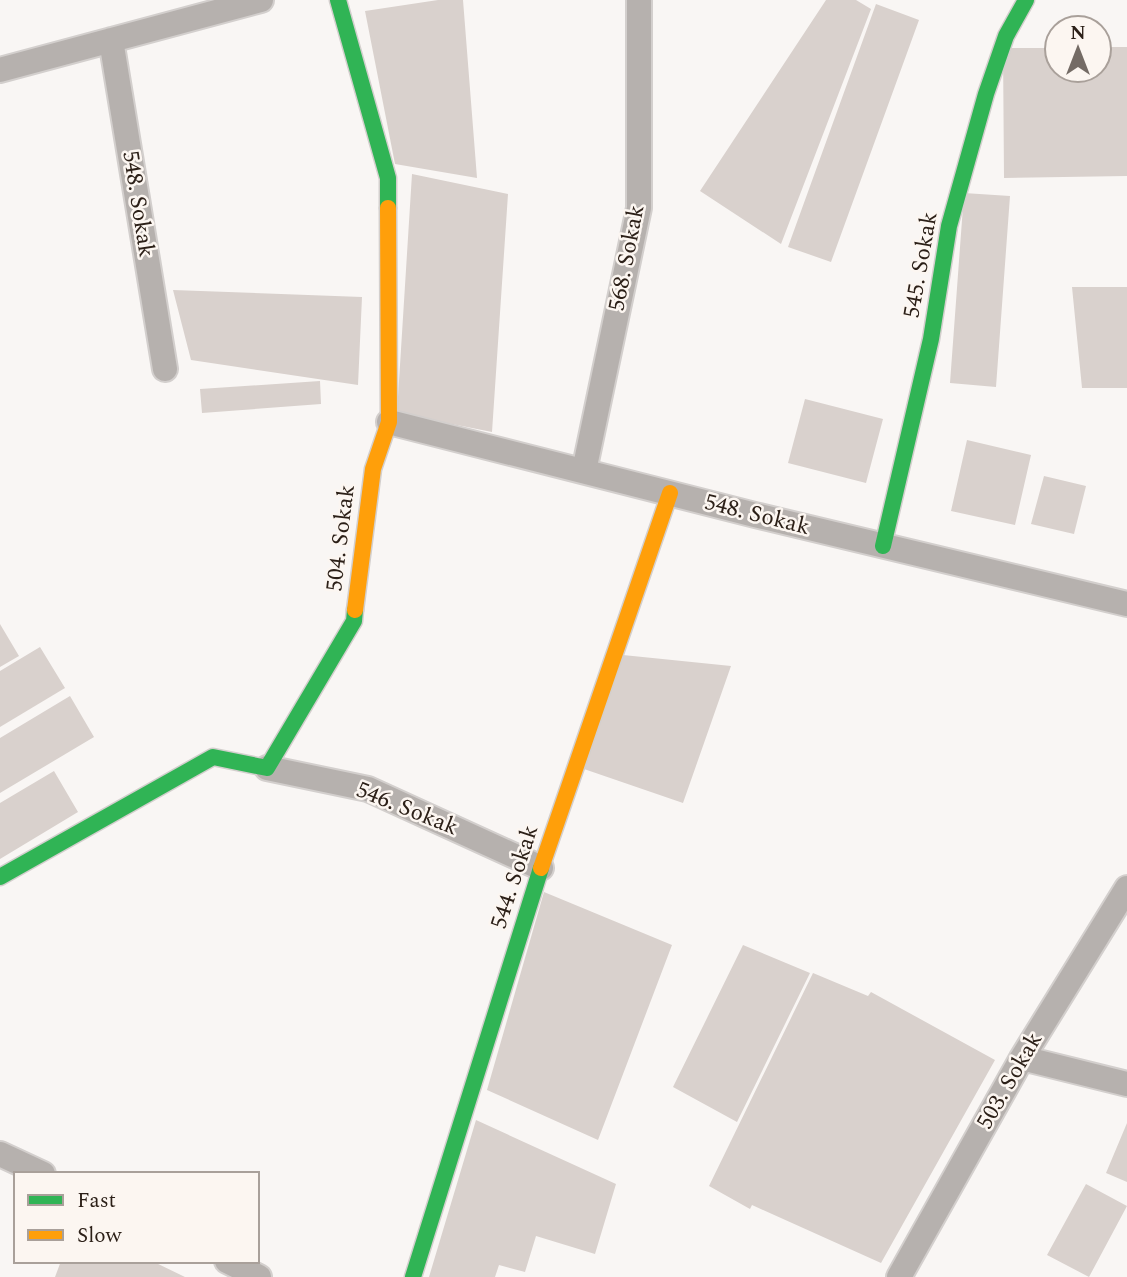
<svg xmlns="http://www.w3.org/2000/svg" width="1127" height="1277" viewBox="0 0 1127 1277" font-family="Spectral,serif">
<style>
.building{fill:#d9d1cd}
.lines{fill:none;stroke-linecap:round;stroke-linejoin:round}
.street-casing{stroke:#d3cfcd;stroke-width:28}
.fast-casing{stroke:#d3cfcd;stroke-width:19}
.slow-casing{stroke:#d3cfcd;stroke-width:19}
.street{stroke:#b6b1ae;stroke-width:24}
.fast{stroke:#30b455;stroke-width:16}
.slow{stroke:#ff9f0a;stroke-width:16}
.labels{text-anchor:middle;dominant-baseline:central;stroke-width:5;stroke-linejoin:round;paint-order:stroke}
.street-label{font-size:23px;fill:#2c2018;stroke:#fcf6f1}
</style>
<rect width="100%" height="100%" fill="#f9f6f4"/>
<path class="building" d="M438 0H463L477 178 395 164 365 11Z
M826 0H856L871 9 781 244 700 191Z
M876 4 919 20 831 262 788 247Z
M1099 47H1127V176L1004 178 1003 48H1057V70H1099Z
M412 174 508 194 492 432 397 413Z
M964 193 1010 196 996 387 950 383Z
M1072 287H1127V388H1082Z
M173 290 362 297 358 385 191 360Z
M320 381 321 404 202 413 200 389Z
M805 399 883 419 866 483 788 463Z
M967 440 1031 455 1015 525 951 511Z
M1044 476 1086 486 1074 534 1031 524Z
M0 624 19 656 0 667Z
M40 647 65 688 0 727V671Z
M623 655 731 666 683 803 584 769Z
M70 696 94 737 0 793V738Z
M54 771 78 812 0 859V803Z
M544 892 672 945 598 1140 487 1090Z
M743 945 810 973 737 1122 673 1087Z
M813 973 868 996 871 992 995 1060 881 1263 752 1205 750 1209 709 1186Z
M476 1120 616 1184 595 1254 536 1236 525 1272 499 1265 495 1277H429Z
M1127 1123V1182L1106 1173Z
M1086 1184 1127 1206 1089 1277 1047 1255Z
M61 1261H152L185 1277H55Z"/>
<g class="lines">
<defs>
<path id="street" d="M111 40 165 369
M0 70 261 0
M389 422 755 515 1127 604
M584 471 639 208V0
M267 768 368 789 541 868
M1022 1058 1127 1084
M0 1154 43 1174
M227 1261 259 1277
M899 1277 1022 1058 1127 888"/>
<path id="fast" d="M338 0 388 178V208
M883 546 931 339 949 226 986 94 1006 36 1026 0
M0 877 213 757 267 768 354 621 355 610
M413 1277 541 868"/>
<path id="slow" d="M355 610 373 469 389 422 388 208
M541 868 670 493"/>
</defs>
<use href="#street" class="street-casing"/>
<use href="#fast" class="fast-casing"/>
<use href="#slow" class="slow-casing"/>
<use href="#street" class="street"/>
<use href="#fast" class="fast"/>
<use href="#slow" class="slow"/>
</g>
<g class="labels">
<g class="street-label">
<text transform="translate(138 204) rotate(81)">548. Sokak</text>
<text transform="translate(627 258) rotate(-79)">568. Sokak</text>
<text transform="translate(921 265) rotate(-80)">545. Sokak</text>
<text transform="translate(757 515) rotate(14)">548. Sokak</text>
<text transform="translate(341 538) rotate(-83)">504. Sokak</text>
<text transform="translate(407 809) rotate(22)">546. Sokak</text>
<text transform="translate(515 877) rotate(-72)">544. Sokak</text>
<text transform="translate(1010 1081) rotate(-60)">503. Sokak</text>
</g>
</g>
<rect x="14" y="1172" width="245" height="91" fill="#fcf6f1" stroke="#a9a09a" stroke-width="2"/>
<rect x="28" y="1195" width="35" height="10" fill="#30b455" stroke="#a9a09a" stroke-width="2"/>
<text x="77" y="1207" font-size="21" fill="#2c2018">Fast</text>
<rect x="28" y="1230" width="35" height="10" fill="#ff9f0a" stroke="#a9a09a" stroke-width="2"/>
<text x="77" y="1242" font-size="21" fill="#2c2018">Slow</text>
<g transform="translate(1078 49)"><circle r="33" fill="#fcf6f1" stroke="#a9a09a" stroke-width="2"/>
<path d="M0-5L12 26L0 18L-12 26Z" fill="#746b65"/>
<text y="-10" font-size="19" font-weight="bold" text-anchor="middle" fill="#2c2018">N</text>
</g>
</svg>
